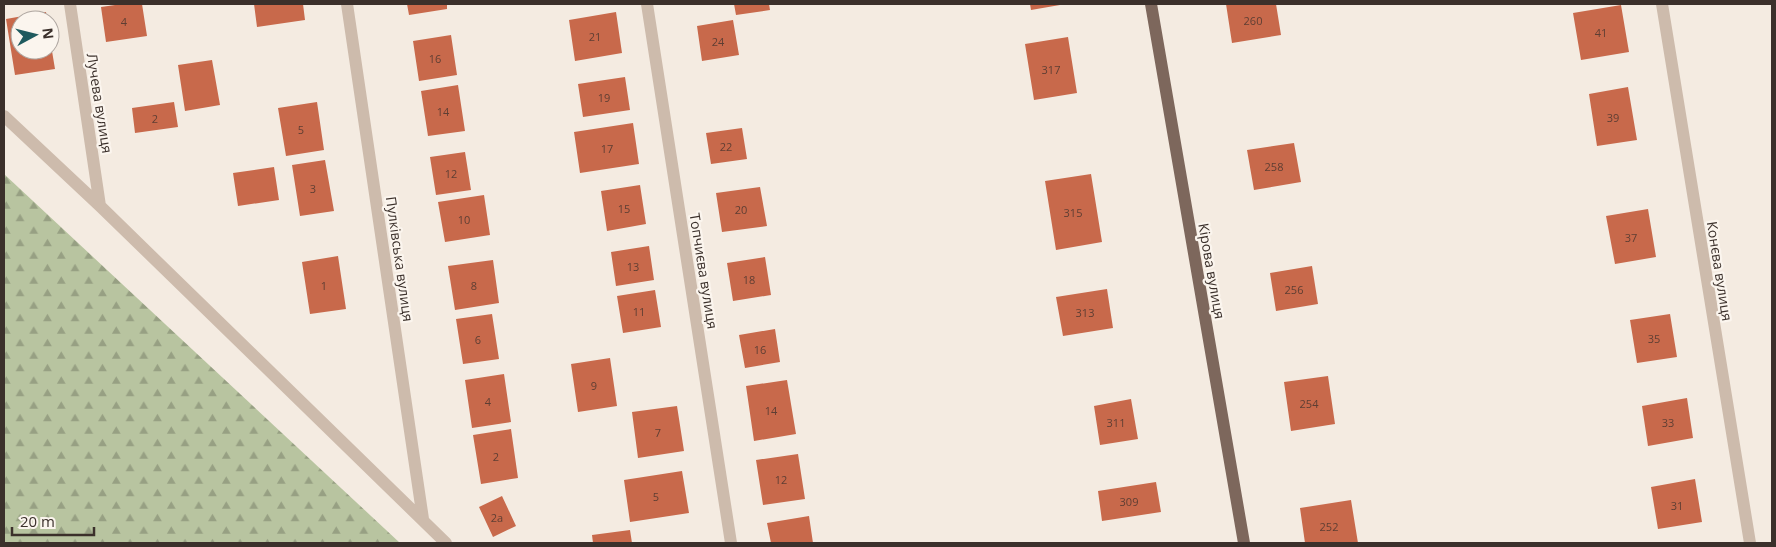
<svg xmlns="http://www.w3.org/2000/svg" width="1776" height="547" viewBox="0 0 1776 547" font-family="'Open Sans',sans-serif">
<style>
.forest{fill:url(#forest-firs)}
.building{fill:#c8694b}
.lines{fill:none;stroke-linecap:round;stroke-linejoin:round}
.minor{stroke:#cdbbac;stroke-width:12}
.major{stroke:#7d675c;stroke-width:12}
.labels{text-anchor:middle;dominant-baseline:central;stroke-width:4.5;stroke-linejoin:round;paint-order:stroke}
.number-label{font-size:11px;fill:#5e3e33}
.street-label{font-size:14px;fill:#3b302b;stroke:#fbf5ee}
</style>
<defs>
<pattern id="forest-firs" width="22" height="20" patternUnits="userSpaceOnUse" patternTransform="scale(1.25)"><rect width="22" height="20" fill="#b8c4a0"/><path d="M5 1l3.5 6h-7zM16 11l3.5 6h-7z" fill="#97a083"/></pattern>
</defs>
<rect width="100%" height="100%" fill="#f4ebe1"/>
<path class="forest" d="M4 174 400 543H4Z"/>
<path class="building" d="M122 4H142L147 36 106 42 101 7Z
M254 4H303L305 20 257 27Z
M407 4H447V9L409 15Z
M734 4H769L770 10 736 15Z
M1030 4H1060V5L1031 10Z
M1226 4H1276L1281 35 1232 43Z
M1621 5 1629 52 1581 60 1573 13Z
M46 12 47 20H20V50H50L51 45 55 69 15 75 6 19Z
M616 12 622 53 575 61 569 20Z
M733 20 739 55 702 61 697 26Z
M451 35 457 75 419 81 413 41Z
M1068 37 1077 93 1034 100 1025 44Z
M212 60 220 105 185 111 178 65Z
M625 77 630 110 583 117 578 84Z
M458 85 465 131 428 136 421 91Z
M1628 87 1637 140 1597 146 1589 94Z
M174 102 178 127 135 133 132 108Z
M317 102 324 150 286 156 278 108Z
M633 123 639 164 580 173 574 132Z
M742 128 747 159 711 164 706 133Z
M1294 143 1301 182 1254 190 1247 150Z
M465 152 471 190 436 195 430 157Z
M325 160 334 211 300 216 292 165Z
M274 167 279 200 238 206 233 173Z
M1091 174 1102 242 1056 250 1045 181Z
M640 185 646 224 607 231 601 191Z
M760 187 767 226 722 232 716 193Z
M484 195 490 235 445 242 438 202Z
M1648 209 1656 257 1615 264 1606 216Z
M649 246 654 280 616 286 611 252Z
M338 256 346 309 310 314 302 262Z
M765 257 771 295 733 301 727 263Z
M493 260 499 303 455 310 448 266Z
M1312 266 1318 304 1276 311 1270 273Z
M1107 289 1113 328 1063 336 1056 297Z
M655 290 661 327 623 333 617 296Z
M492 314 499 359 463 364 456 319Z
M1670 314 1677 357 1637 363 1630 320Z
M775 329 780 362 745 368 739 335Z
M610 358 617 406 578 412 571 364Z
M504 374 511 422 472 428 465 380Z
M1328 376 1335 424 1291 431 1284 382Z
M787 380 796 434 754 441 746 386Z
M1687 398 1693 438 1648 446 1642 406Z
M1131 399 1138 439 1100 445 1094 406Z
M677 406 684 451 638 458 632 412Z
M511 429 518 478 481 484 473 435Z
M798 454 805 499 763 505 756 460Z
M682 471 689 513 630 522 624 480Z
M1695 479 1702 522 1658 529 1651 487Z
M1156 482 1161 512 1102 521 1098 491Z
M502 496 516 526 493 537 479 507Z
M1351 500 1358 543H1305L1300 508Z
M809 516 813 543H771L767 523Z
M630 530 632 543H593L592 535Z"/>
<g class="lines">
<path class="minor" d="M70 4 100 206
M347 4 423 519
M647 4 731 543
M1662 4 1750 543
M4 116 100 206 446 543"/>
<path class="major" d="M1151 4 1244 543"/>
</g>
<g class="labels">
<g class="number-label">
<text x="1253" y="20">260</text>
<text x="124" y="21">4</text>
<text x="1601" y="32">41</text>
<text x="595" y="36">21</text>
<text x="718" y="41">24</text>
<text x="435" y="58">16</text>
<text x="1051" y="69">317</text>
<text x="604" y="97">19</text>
<text x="443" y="111">14</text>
<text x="1613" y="117">39</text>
<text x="155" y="118">2</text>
<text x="301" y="129">5</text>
<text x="726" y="146">22</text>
<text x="607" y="148">17</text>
<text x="1274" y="166">258</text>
<text x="451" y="173">12</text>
<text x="313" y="188">3</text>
<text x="624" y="208">15</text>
<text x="741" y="209">20</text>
<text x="1073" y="212">315</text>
<text x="464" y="219">10</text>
<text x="1631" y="237">37</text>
<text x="633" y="266">13</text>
<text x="749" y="279">18</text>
<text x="324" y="285">1</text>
<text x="474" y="285">8</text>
<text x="1294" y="289">256</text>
<text x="639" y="311">11</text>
<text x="1085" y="312">313</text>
<text x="1654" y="338">35</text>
<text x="478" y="339">6</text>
<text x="760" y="349">16</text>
<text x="594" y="385">9</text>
<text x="488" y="401">4</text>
<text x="1309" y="403">254</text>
<text x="771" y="410">14</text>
<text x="1116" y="422">311</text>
<text x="1668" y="422">33</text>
<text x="658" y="432">7</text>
<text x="496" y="456">2</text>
<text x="781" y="479">12</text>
<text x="656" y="496">5</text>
<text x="1129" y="501">309</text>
<text x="1677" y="505">31</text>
<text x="497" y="517">2а</text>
<text x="1329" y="526">252</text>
</g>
<g class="street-label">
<text transform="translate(100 103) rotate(81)">Лучева вулиця</text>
<text transform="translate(400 259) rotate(82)">Пулківська вулиця</text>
<text transform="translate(704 271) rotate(81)">Топчиєва вулиця</text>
<text transform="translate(1212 271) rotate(80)">Кірова вулиця</text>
<text transform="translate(1720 271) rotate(81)">Конєва вулиця</text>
</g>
</g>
<rect width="1776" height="547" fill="none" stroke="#3b302b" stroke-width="10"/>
<g transform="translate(35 35) rotate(83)"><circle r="24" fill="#fbf5ee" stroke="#aea6a0"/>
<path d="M0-4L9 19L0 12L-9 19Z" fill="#1f5a5e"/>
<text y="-8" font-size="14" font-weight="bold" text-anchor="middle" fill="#3b302b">N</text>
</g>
<path d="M12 527v8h82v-8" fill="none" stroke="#3b302b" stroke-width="2.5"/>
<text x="20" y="527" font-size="15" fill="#3b302b" stroke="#fbf5ee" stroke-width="4" paint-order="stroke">20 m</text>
</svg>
